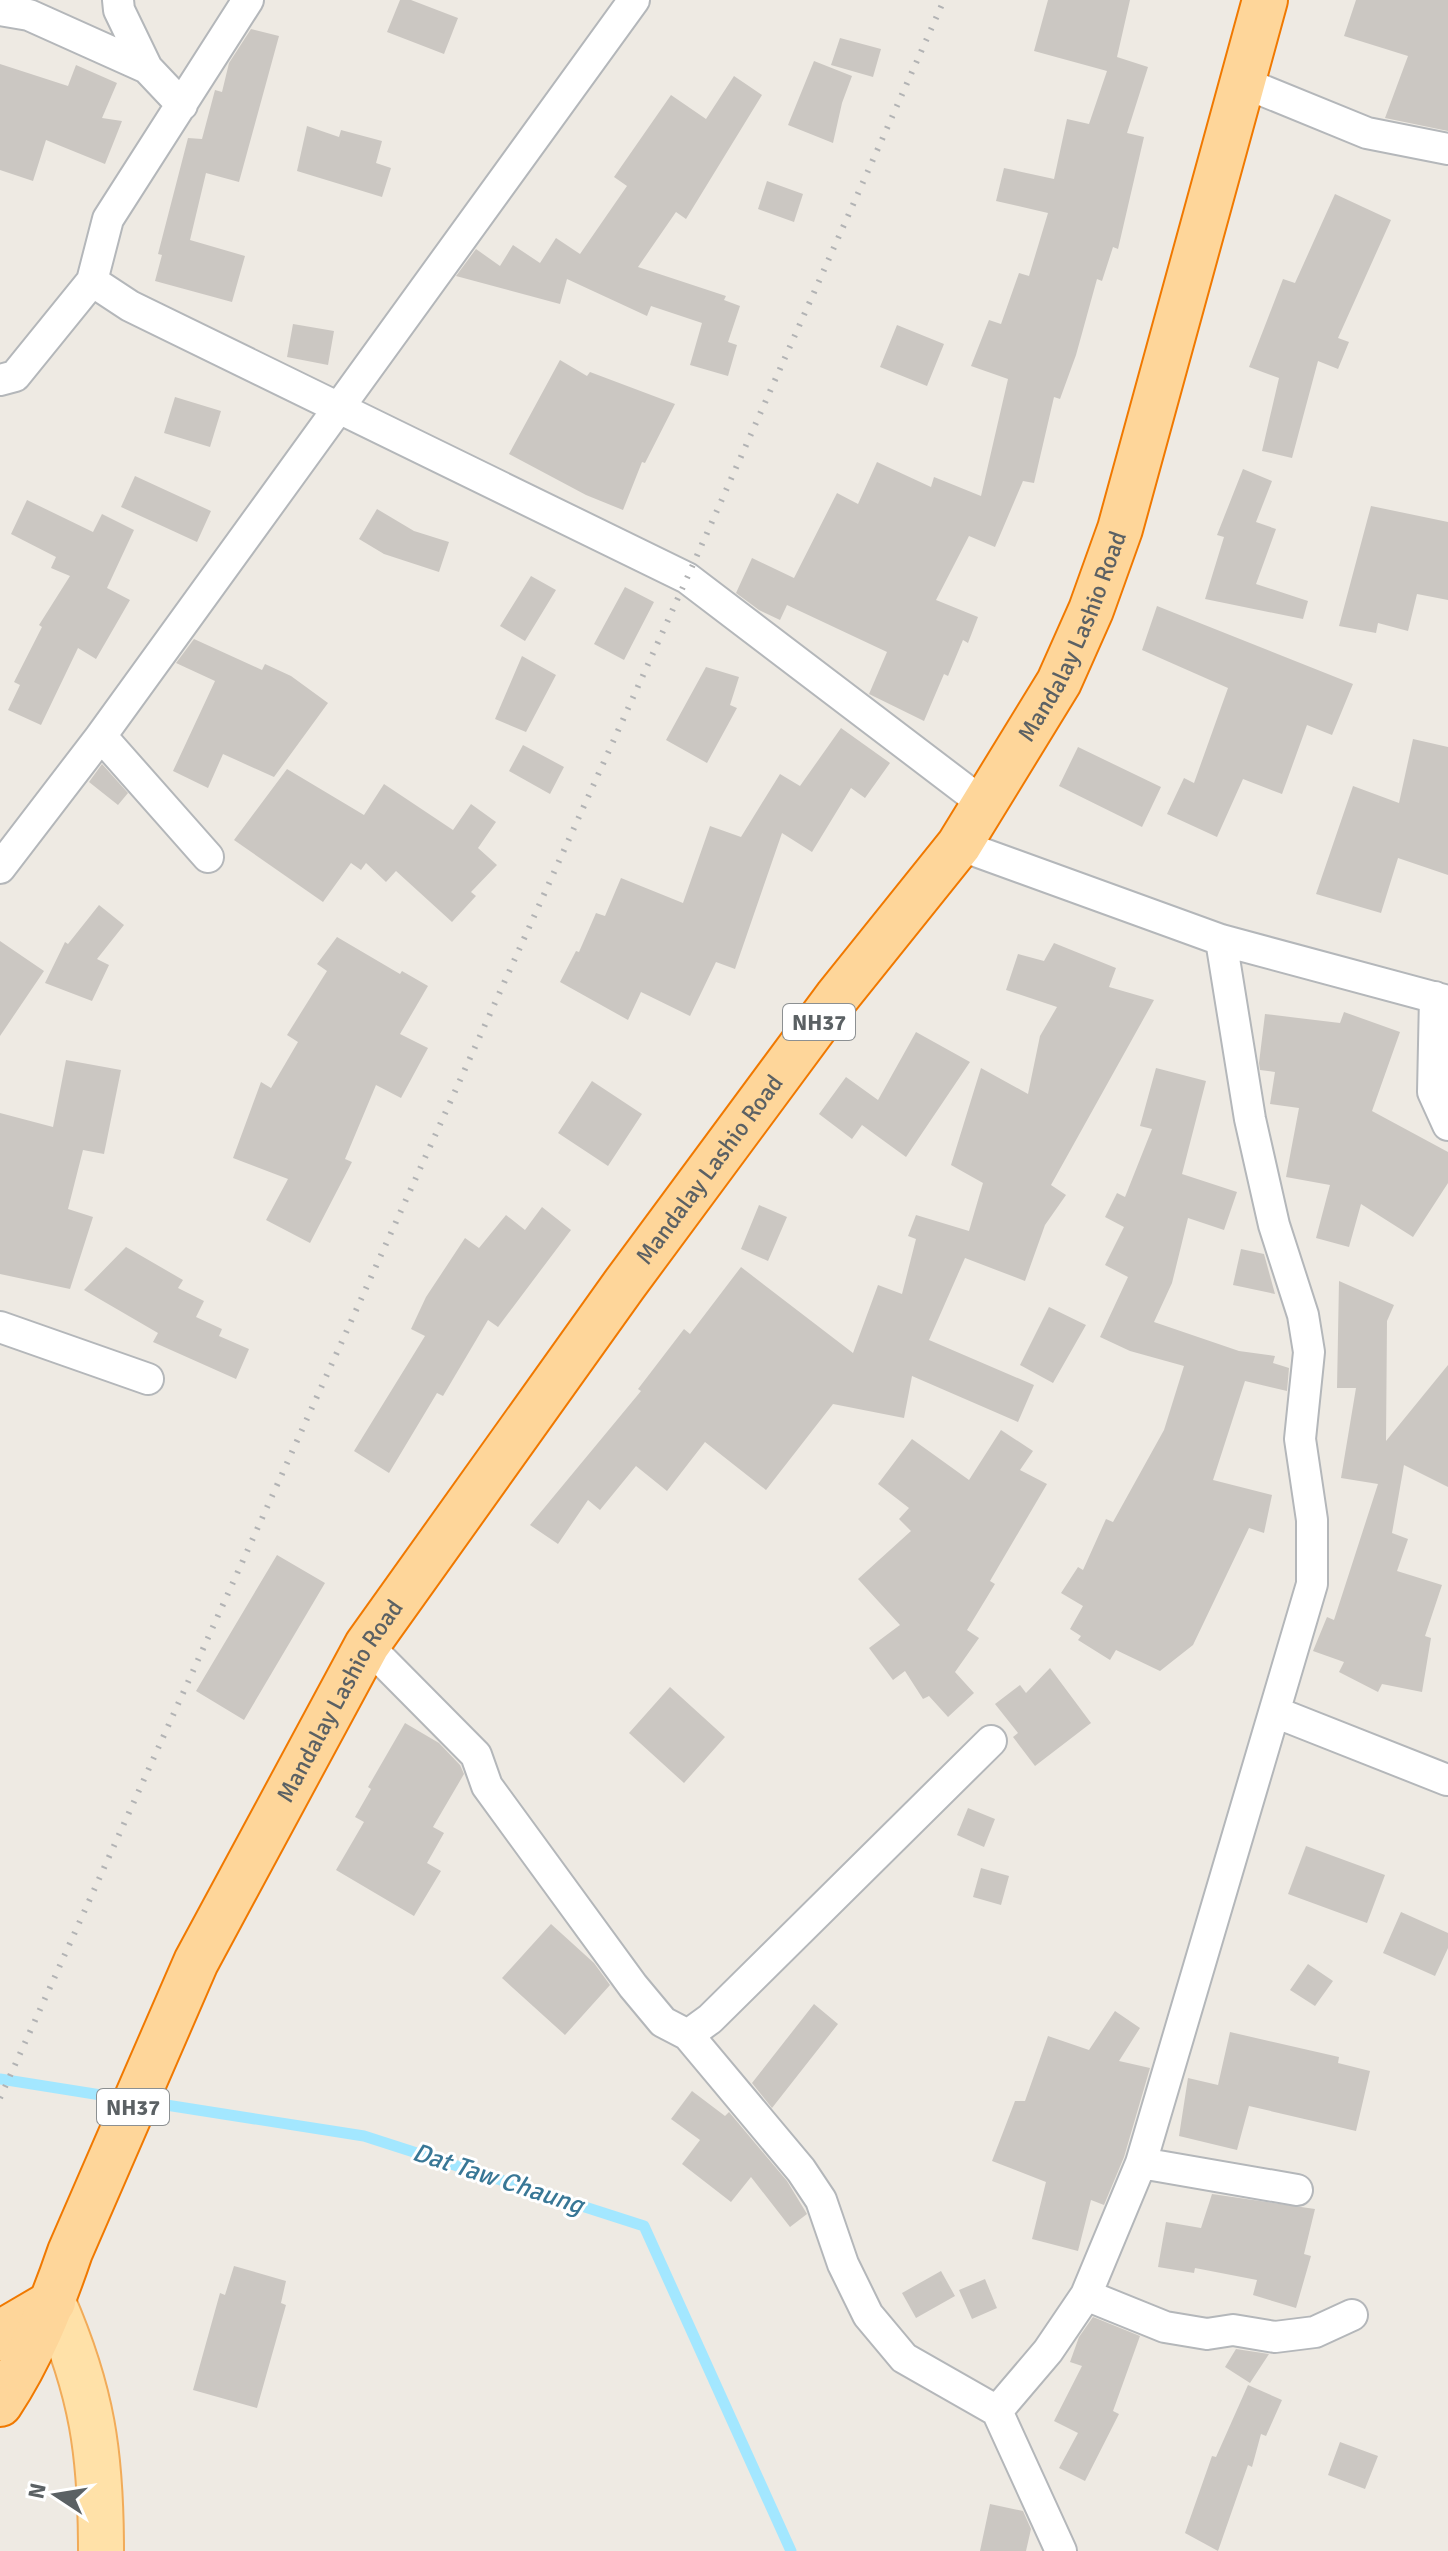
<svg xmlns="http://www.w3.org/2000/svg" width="1448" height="2551" viewBox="0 0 1448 2551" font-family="Signika,sans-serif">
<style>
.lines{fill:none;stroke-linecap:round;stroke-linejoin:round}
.stream{stroke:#a3e7ff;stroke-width:11}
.building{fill:#cbc7c2}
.minor-casing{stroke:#b4b7ba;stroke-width:34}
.primary-casing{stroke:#f1ab59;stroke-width:48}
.trunk-casing{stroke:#f07901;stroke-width:48}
.minor{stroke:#fff;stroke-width:30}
.primary{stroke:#ffe1a8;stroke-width:44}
.trunk{stroke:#fed69a;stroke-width:44}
.rail{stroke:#b2b3b4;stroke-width:6;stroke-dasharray:2 10;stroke-linecap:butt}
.labels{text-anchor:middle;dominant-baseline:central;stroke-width:6;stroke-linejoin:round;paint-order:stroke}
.shield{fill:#fff;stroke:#8c9092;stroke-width:2}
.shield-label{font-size:22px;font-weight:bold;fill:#5b6164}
.street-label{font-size:24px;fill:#5b6164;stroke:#fff}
.water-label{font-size:26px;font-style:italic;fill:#387796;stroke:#fff}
</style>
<rect width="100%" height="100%" fill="#eeeae3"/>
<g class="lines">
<path class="stream" d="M0 2079 126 2099
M147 2102 364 2136 644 2226 791 2551"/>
</g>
<path class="building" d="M400 0H411L458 18 444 54 387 32Z
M1048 0H1130L1117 57 1148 67 1127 133 1144 137 1118 249 1113 247 1102 281 1097 279 1076 355 1060 399 1054 397 1034 483 1023 481 995 547 969 536 936 600 978 617 968 643 963 640 948 676 944 674 924 721 869 694 887 652 787 605 780 620 759 610 736 593 752 558 794 578 837 493 858 504 877 462 931 487 934 477 981 496 1008 379 971 366 989 320 1001 324 1019 273 1029 276 1048 213 996 201 1004 168 1054 179 1067 119 1089 124 1107 71 1034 51Z
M1356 0H1448V131L1385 118 1408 56 1344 36Z
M251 29 279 36 239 182 206 173 190 240 245 256 232 302 155 281 162 255 158 254 188 138 202 139 215 90 222 92 229 63Z
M840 38 881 49 873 77 831 65Z
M814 61 852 76 842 103 833 143 788 125Z
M0 64 68 86 76 65 117 83 102 118 122 121 105 164 46 140 33 181 0 170Z
M734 76 762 95 686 219 676 212 638 267 726 296 724 300 740 306 728 342 737 345 728 376 690 365 702 323 651 306 647 316 567 279 560 304 456 276 476 249 500 266 513 245 540 263 556 238 580 254 627 186 614 177 671 95 706 119Z
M307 126 339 137 341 130 382 141 376 163 391 168 382 197 297 171Z
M767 181 803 194 794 222 758 209Z
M1335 194 1391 220 1338 338 1349 342 1338 369 1318 361 1292 458 1262 451 1279 378 1249 367 1283 279 1295 283Z
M293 324 334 331 328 365 287 357Z
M897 325 944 344 927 386 880 367Z
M560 360 587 376 590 372 675 404 645 463 642 462 623 510 586 495 509 454Z
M175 397 221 411 210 447 164 433Z
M1243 469 1272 481 1256 522 1276 529 1256 584 1308 601 1303 619 1205 599 1224 537 1217 535Z
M135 476 211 511 197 542 121 507Z
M27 500 93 532 102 514 134 530 107 588 130 600 96 659 78 648 41 725 8 710 20 685 14 682 42 627 39 625 70 576 51 568 56 557 11 534Z
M1371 506 1448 522V600L1417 594 1408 631 1378 623 1376 633 1339 626Z
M377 509 414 531 449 542 439 572 384 554 359 539Z
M531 576 556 590 525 641 500 626Z
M625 587 654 602 624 660 594 644Z
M1157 606 1353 684 1332 735 1307 725 1282 794 1243 779 1217 837 1167 814 1184 778 1194 783 1228 688 1142 650Z
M194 639 262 670 265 664 291 676 328 703 274 777 223 754 208 788 173 771 215 681 176 663Z
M522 656 556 675 526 732 495 719Z
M706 667 739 677 730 705 737 708 707 763 666 740Z
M841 728 890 763 865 798 851 788 812 852 782 833 735 969 716 962 690 1016 641 992 628 1020 560 982 576 951 579 952 596 913 605 916 621 878 683 903 710 826 741 837 780 774 800 786Z
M1413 739 1448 747V875L1398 858 1381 913 1316 894 1353 786 1399 803Z
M523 745 564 767 550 794 509 771Z
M1078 747 1161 787 1142 827 1059 786Z
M102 764 128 793 118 805 89 782Z
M287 769 364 815 384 784 453 830 471 804 496 822 478 848 497 865 471 892 476 896 452 922 396 871 386 882 366 863 361 870 351 863 323 902 234 840Z
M99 905 124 925 97 959 109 965 92 1001 45 983 65 942 68 944Z
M337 937 400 974 402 971 428 986 400 1034 428 1048 401 1098 376 1085 345 1159 352 1162 310 1243 266 1220 288 1179 233 1158 261 1082 271 1088 298 1042 287 1035 327 971 317 964Z
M0 941 44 971 0 1036Z
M1054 943 1116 968 1109 987 1154 1000 1051 1185 1066 1195 1045 1225 1025 1281 965 1258 929 1340 1034 1385 1018 1422 912 1376 904 1418 833 1404 766 1490 705 1442 667 1491 636 1466 600 1510 588 1500 558 1544 530 1525 641 1391 638 1389 684 1329 690 1334 741 1267 853 1353 878 1285 902 1294 916 1239 908 1236 916 1215 969 1231 983 1183 951 1165 981 1068 1028 1094 1040 1036 1057 1007 1006 990 1018 954 1044 961Z
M1344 1012 1400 1032 1372 1111 1448 1152V1183L1413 1237 1361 1204 1349 1247 1316 1238 1330 1185 1286 1177 1299 1108 1270 1104 1275 1072 1260 1070 1259 1063 1265 1014 1340 1023Z
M916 1032 970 1062 906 1157 862 1125 852 1139 819 1114 846 1077 878 1100Z
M66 1060 121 1070 104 1154 83 1150 68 1209 93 1217 70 1289 0 1274V1113L53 1127Z
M1156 1068 1206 1081 1182 1174 1237 1192 1224 1230 1188 1218 1172 1283 1154 1322 1239 1351 1275 1356 1273 1363 1289 1368 1287 1391 1245 1381 1213 1480 1272 1495 1264 1533 1249 1528 1193 1645 1160 1671 1116 1650 1110 1660 1078 1640 1081 1636 1070 1629 1083 1606 1061 1593 1078 1567 1083 1570 1106 1519 1113 1522 1164 1430 1184 1366 1130 1351 1100 1337 1128 1277 1105 1265 1124 1227 1105 1217 1117 1193 1125 1197 1152 1129 1140 1126Z
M592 1081 642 1114 608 1166 558 1133Z
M759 1205 787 1217 768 1261 741 1249Z
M542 1207 571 1230 498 1327 488 1320 443 1396 437 1393 389 1473 354 1451 425 1336 411 1329 426 1297 465 1238 479 1248 506 1215 525 1230Z
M126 1247 183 1280 178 1288 204 1301 196 1317 222 1329 219 1336 249 1349 236 1379 153 1342 158 1333 84 1290Z
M1241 1249 1264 1254 1275 1294 1233 1285Z
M1339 1281 1394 1305 1387 1321 1386 1441 1448 1365V1487L1404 1465 1392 1533 1408 1539 1397 1571 1442 1585 1425 1636 1431 1638 1422 1692 1382 1684 1378 1692 1339 1672 1344 1662 1313 1651 1327 1617 1334 1620 1378 1484 1341 1478 1356 1388H1337Z
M1049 1307 1086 1325 1053 1383 1020 1365Z
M1001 1430 1033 1451 1020 1470 1047 1484 990 1581 995 1584 967 1630 979 1638 955 1672 974 1693 948 1717 929 1696 923 1699 905 1671 893 1680 869 1648 900 1625 858 1579 911 1531 899 1519 909 1508 878 1484 912 1439 969 1480Z
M277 1555 325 1583 244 1720 196 1691Z
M1050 1668 1091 1723 1035 1766 1013 1737 1018 1733 995 1704 1020 1685 1026 1693Z
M670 1687 725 1737 684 1783 629 1733Z
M405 1723 439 1743 460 1765 464 1774 433 1827 444 1833 427 1863 441 1871 414 1916 336 1870 364 1822 355 1817 371 1789 368 1787Z
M968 1808 995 1819 984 1847 957 1835Z
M1306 1846 1385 1875 1367 1923 1288 1894Z
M981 1868 1009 1876 1001 1905 973 1897Z
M1401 1912 1448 1933V1948L1435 1976 1383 1953Z
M551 1924 594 1963 610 1985 565 2035 502 1978Z
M1308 1964 1333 1981 1315 2006 1290 1990Z
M814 2004 838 2024 772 2108 752 2083Z
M1115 2011 1140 2028 1119 2061 1150 2068 1124 2157 1104 2205 1091 2200 1078 2251 1032 2239 1046 2182 992 2161 1015 2101H1025L1048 2036 1089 2050Z
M1230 2032 1339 2057 1338 2063 1370 2071 1356 2131 1249 2106 1237 2150 1179 2136 1188 2078 1218 2085Z
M692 2091 725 2116 729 2112 787 2181 807 2214 790 2227 751 2177 731 2202 682 2164 700 2140 671 2119Z
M1212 2194 1315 2209 1304 2254 1311 2256 1296 2308 1253 2295 1257 2280 1195 2268 1194 2273 1158 2267 1166 2222 1201 2228Z
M234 2266 286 2281 281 2303 286 2305 257 2408 193 2390 220 2293 225 2295Z
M941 2271 955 2296 916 2318 902 2293Z
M985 2279 997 2308 972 2319 959 2290Z
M1093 2317 1140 2336 1113 2411 1119 2414 1085 2481 1059 2468 1078 2433 1054 2421 1082 2366 1070 2362 1079 2337Z
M1236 2349 1269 2354 1250 2383 1225 2367Z
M1248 2385 1282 2400 1266 2436 1261 2434 1252 2467 1248 2465 1218 2551 1185 2533 1212 2456 1216 2457Z
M1340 2442 1378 2456 1365 2489 1328 2475Z
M990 2504 1023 2511 1031 2529 1026 2551H980Z"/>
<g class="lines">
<defs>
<path id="minor" d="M118 0 119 10 147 68
M248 0 108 219 92 281 130 306 687 578 984 804
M0 10 29 15 147 68 182 105
M1242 82 1367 133 1448 149
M0 380 15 376 92 281
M101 736 208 857
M959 845 1221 940 1448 1001
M0 868 101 736 634 0
M1435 997 1433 1092 1448 1125
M0 1327 148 1379
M367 1645 476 1755 487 1786 633 1986 663 2022 688 2035 710 2019 991 1741
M1275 1712 1447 1780
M688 2035 801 2170 821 2200 843 2264 868 2315 904 2358 997 2411 1061 2551
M1141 2163 1297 2190
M1086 2295 1165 2327 1207 2334 1233 2330 1275 2337 1315 2332 1352 2315
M997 2411 1048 2351 1086 2295 1141 2163 1312 1584V1520L1300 1439 1309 1352 1303 1315 1274 1225 1250 1119 1221 940"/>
<path id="primary" d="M53 2302C92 2392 101 2453 101 2551"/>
<g id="trunk">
<path d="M0 2338 5 2330 53 2302"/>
<path id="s1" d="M0 2404C31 2357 52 2305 70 2252L196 1962 367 1645 624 1285 837 997 959 845 1059 682 1091 610 1120 529 1265 0"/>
</g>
</defs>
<use href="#minor" class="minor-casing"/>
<use href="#primary" class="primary-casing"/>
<use href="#trunk" class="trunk-casing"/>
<use href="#minor" class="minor"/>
<use href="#primary" class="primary"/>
<use href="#trunk" class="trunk"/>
<path class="rail" d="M0 2098 687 578 944 0"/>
</g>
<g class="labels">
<g class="shield">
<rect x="783" y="1004" width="72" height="36" rx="6"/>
<rect x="97" y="2089" width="72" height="36" rx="6"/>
</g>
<g class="shield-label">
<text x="819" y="1022">NH37</text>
<text x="133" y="2107">NH37</text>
</g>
<g class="street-label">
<text stroke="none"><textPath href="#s1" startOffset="2078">Mandalay Lashio Road</textPath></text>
<text stroke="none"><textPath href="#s1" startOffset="1430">Mandalay Lashio Road</textPath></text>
<text stroke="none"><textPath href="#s1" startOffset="782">Mandalay Lashio Road</textPath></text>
</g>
<g class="water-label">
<text transform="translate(498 2179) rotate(18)">Dat Taw Chaung</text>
</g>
</g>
<g transform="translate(56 2495) rotate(282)" stroke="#ffffff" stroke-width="6" paint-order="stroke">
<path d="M0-6L14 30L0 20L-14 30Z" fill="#5b6164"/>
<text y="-12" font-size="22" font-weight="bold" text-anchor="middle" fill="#5b6164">N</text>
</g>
</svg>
